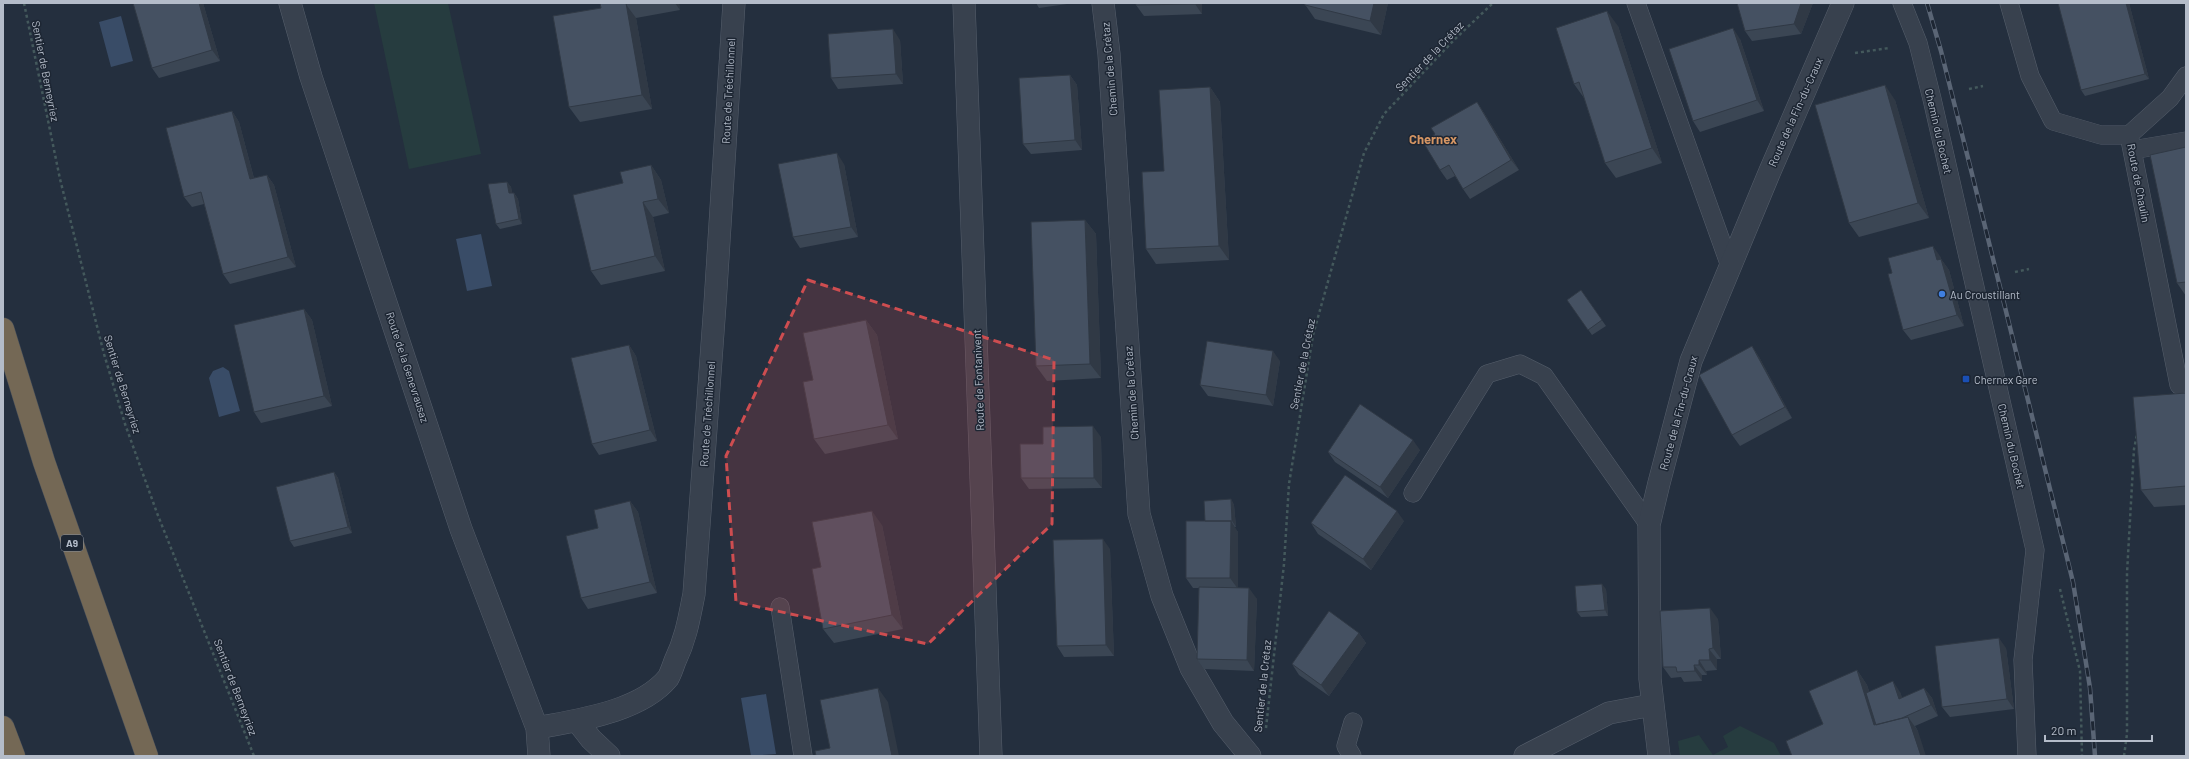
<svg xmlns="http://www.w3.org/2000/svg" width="2189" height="759" viewBox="0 0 2189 759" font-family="Barlow,sans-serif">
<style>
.green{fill:#263c3f}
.water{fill:#394c67}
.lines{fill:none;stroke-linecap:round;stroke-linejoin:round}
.service-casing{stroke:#565f6c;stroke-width:19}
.minor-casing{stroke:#565f6c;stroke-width:23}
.tertiary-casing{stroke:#565f6c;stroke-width:23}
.motorway-casing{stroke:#434c59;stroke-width:23}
.path{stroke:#44595c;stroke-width:2.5;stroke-dasharray:3 3;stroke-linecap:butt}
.service{stroke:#38414e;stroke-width:18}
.minor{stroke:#38414e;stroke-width:22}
.tertiary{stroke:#38414e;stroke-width:22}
.motorway{stroke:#746855;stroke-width:22}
.rail-casing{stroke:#5a6575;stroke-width:4.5}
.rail{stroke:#1d2633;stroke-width:3;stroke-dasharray:9;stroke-linecap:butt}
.wall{fill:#3b4654}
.shaded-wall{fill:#303945}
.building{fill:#455162;stroke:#303945}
.marked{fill:#ce4d50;fill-opacity:0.2;stroke:#ce4d50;stroke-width:3;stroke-dasharray:8 5;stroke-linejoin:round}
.shop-dot{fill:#3f7fe0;stroke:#1d2633;stroke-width:1.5}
.transit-dot{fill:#1a4fb4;stroke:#1d2633;stroke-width:1.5}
.labels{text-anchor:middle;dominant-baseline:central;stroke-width:3;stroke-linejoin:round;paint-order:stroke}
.shield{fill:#1d2633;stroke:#878f9c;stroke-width:1}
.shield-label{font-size:10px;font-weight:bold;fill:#b4bcc9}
.street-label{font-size:11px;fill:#b4bcc9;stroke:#1d2633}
.poi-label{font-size:11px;fill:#b4bcc9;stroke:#1d2633;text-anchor:start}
.quarter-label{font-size:13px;font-weight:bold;fill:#d59563;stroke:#1d2633}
</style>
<rect width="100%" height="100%" fill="#242f3e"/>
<path class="green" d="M374 3H448L481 154 409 169Z
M1740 726 1774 743 1781 756H1680L1678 741 1699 735 1713 755 1728 747 1723 736Z"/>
<path class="water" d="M121 16 133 61 111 67 99 22Z
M481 234 492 286 467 291 456 239Z
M223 367 229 371 240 411 219 417 209 378 213 371Z
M766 694 776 754 751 756 741 698Z"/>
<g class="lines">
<defs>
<path id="service" d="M1636 3 1730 266
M1902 3 1918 43 1932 99 2035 550 2023 660 2027 756
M2009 3 2030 76 2053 121 2101 135H2129L2179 385
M2129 135 2170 98 2186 76
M2132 150 2186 141
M1413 493 1487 374 1520 364 1544 376 1649 525
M780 607 803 756
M1352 756 1346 746 1353 722"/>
<path id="minor" d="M290 3 311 77 461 529 537 728 539 756
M1103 3 1109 54 1139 514 1162 596 1191 668 1223 723 1250 756
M577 721 591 739 609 756
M537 728C578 720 640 712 668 678 671 673 673 666 675 661 686 638 689 619 694 594L715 304 734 3
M1525 756 1609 713 1652 705
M1659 756 1650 679 1649 525 1659 483 1691 361 1770 171 1843 3"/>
<path id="tertiary" d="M964 3 991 756"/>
<path id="motorway" d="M3 329 44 462 147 756
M3 727 14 756"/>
</defs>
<use href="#service" class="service-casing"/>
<use href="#minor" class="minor-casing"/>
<use href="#tertiary" class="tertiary-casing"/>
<use href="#motorway" class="motorway-casing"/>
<path class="path" d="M24 3 60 179 104 354 125 424 157 513 254 756
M1855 53 1889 48
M1969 89 1983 86
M2015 272 2029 269
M2060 589 2080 671 2082 756
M1266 728 1284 564 1289 484 1313 335 1364 153 1384 114 1454 40 1493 3
M2124 756 2127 734V573L2134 449 2137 435"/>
<use href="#service" class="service"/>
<use href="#minor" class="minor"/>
<use href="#tertiary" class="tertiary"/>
<use href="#motorway" class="motorway"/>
<defs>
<path id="rail" d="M1927 3 1941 51 1973 178 2073 582 2090 688 2095 756"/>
</defs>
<use href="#rail" class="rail-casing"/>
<use href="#rail" class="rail"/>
</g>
<path class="wall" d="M203 3 220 61 159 78 152 68Z
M600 3H679L680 10 636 18 652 109 580 122 569 107 601 8Z
M1036 3H1074L1039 8Z
M1136 3H1202V14L1144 16 1136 5Z
M1304 3H1388L1381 35 1315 19Z
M1737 3H1813L1801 34 1752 41 1745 31Z
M2129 3 2149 79 2085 96 2081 90Z
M1618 26 1662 163 1616 178 1605 163 1584 98 1574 84Z
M1740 39 1764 111 1700 132 1693 121Z
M900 40 903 84 838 89 831 78Z
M1070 75 1077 85 1082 150 1031 154 1023 144Z
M1210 87 1220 102 1229 260 1156 264 1146 249 1164 171Z
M1895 100 1929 218 1859 237 1849 223Z
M1477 102 1484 113 1519 170 1470 199 1463 189 1455 176 1447 180 1440 170 1435 134Z
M232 111 239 122 254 178 267 175 274 185 296 267 230 284 223 274 204 204 192 207 184 197Z
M2186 147V296L2177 283Z
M844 164 858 237 800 248 793 237Z
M651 165 661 180 669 213 653 217 665 271 601 285 591 271 623 183Z
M507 182 511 187 512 193H514L518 199 522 224 500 229 496 224Z
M1085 220 1096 234 1101 378 1047 381 1036 366Z
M1940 256 1941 259 1949 270 1964 326 1911 340 1903 330 1892 273Z
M1581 290 1606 326 1592 335 1567 300Z
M304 309 312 320 332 406 261 423 254 412Z
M866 320 877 335 898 439 825 454 814 439Z
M629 345 636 356 657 441 599 455 592 444Z
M1752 346 1759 357 1792 418 1740 446 1732 435Z
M1280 361 1273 406 1208 396 1200 385Z
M2186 393V505L2154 507 2141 490Z
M1101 437 1102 488 1029 489 1021 478Z
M1420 450 1388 498 1335 462 1328 452Z
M334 472 338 478 352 533 294 547 290 541Z
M1231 499 1234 505 1236 527H1234L1238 532V588L1257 599 1254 671 1204 669 1197 659 1199 588H1193L1186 578 1205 521Z
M630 501 638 512 657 593 588 609 581 598 598 528Z
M1404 521 1371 570 1318 534 1311 523Z
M882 525 903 629 834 643 823 629 821 567Z
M1110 549 1114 656 1064 657 1057 646Z
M1606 589 1608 616 1581 617 1577 612Z
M1718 619 1721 659H1717V670L1706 671 1707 675H1702V681L1684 682 1681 677 1671 678 1663 667Z
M1359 633 1366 643 1329 696 1299 675 1292 664Z
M2006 648 2014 709 1950 717 1942 707Z
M1857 670 1867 685 1869 691 1900 692 1902 698 1924 688 1932 698 1938 716 1915 726 1918 731 1823 724Z"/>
<path class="shaded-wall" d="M199 3H203L220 61 212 50Z
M625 3 636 18 652 109 642 95Z
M675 3H679L680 10Z
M1195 3H1202V14L1195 4Z
M1374 3H1388L1381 35 1370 21Z
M1801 3H1813L1801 34 1794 24Z
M2126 3H2129L2149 79 2145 74Z
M1607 11 1618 26 1662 163 1652 148Z
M1733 28 1740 39 1764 111 1757 100Z
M893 29 900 40 903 84 896 74Z
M1070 75 1077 85 1082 150 1075 140Z
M1885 85 1895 100 1929 218 1918 203Z
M1210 87 1220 102 1229 260 1219 246Z
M1477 102 1484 113 1519 170 1511 160Z
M232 111 239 122 257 190 250 179Z
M837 153 844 164 858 237 851 227Z
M651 165 661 180 669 213 658 199Z
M267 175 274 185 296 267 288 257Z
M507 182 511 187 513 199 509 193Z
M514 193 518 199 522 224 519 219Z
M643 202 653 217 665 271 655 256Z
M1085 220 1096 234 1101 378 1090 364Z
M1933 246 1940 256 1944 271 1937 260Z
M1941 259 1949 270 1964 326 1957 315Z
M304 309 312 320 332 406 324 396Z
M866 320 877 335 898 439 888 425Z
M629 345 636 356 657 441 650 430Z
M1752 346 1759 357 1792 418 1785 407Z
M1273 351 1280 361 1273 406 1266 395Z
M1093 426 1101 437 1102 488 1094 478Z
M1413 440 1420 450 1388 498 1380 487Z
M334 472 338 478 352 533 348 527Z
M1231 499 1234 505 1236 527 1232 521Z
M630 501 638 512 657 593 650 582Z
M872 511 882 525 903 629 892 615Z
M1397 511 1404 521 1371 570 1363 559Z
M1231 521 1238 532V589L1230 578Z
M1103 539 1110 549 1114 656 1106 645Z
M1602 584 1606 589 1608 616 1605 610Z
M1249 588 1257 599 1254 671 1247 660Z
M1710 608 1718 619 1721 659 1713 648Z
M1359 633 1366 643 1329 696 1321 685Z
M1999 638 2006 648 2014 709 2007 699Z
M1709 649 1717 659V670L1710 660Z
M1699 660 1706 671 1707 675 1699 665Z
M1694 665 1702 675V681L1695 671Z
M1857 670 1867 685 1881 728 1874 725Z
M1893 681 1900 692 1907 710 1899 699Z
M878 688 888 702 899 756H892Z
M1924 688 1932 698 1938 716 1931 705Z
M1908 717 1918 731 1926 756H1921Z"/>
<path class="building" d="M133 3H199L212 50 152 68Z
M600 3H626L642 95 569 107 553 16 601 8Z
M1136 3H1195V4L1136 5Z
M1304 3H1374L1370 21 1305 5Z
M1737 3H1801L1794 24 1745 31Z
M2058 3H2126L2145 74 2081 90Z
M1607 11 1652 148 1605 163 1579 82 1574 84 1556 28Z
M1733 28 1757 100 1693 121 1669 49Z
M893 29 896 74 831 78 828 34Z
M1070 75 1075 140 1023 144 1019 78Z
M1885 85 1918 203 1849 223 1815 105Z
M1210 87 1219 246 1146 249 1142 172 1164 171 1159 90Z
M1477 102 1511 160 1463 189 1449 165 1440 170 1423 142 1435 134 1431 128Z
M232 111 250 179 267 175 288 257 223 274 201 192 184 197 166 128Z
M2186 147V282L2177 283 2150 155Z
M837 153 851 227 793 237 778 164Z
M651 165 658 199 643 202 655 256 591 271 573 195 623 183 620 172Z
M507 182 509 193H514L519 219 496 224 488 184Z
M1085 220 1090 364 1036 366 1031 222Z
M1933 246 1937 260 1941 259 1957 315 1903 330 1888 274 1892 273 1888 258Z
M1581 290 1602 320 1588 330 1567 300Z
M304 309 324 396 254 412 234 325Z
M866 320 888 425 814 439 803 382 813 380 803 333Z
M1207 341 1273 351 1266 395 1200 385Z
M629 345 650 430 592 444 571 358Z
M1752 346 1785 407 1732 435 1699 375Z
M2186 393V486L2141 490 2133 397Z
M1360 404 1413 440 1380 487 1328 452Z
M1093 426 1094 478H1021L1020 444H1043V427Z
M334 472 348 527 290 541 276 487Z
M1345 475 1397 511 1363 559 1311 523Z
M1231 499 1232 521H1205L1204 501Z
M630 501 650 582 581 598 566 536 598 528 594 510Z
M872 511 892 615 823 629 812 569 821 567 812 522Z
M1186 521H1231L1230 578H1186Z
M1103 539 1106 645 1057 646 1053 540Z
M1602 584 1605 610 1577 612 1575 586Z
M1199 587 1249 588 1247 660 1197 659Z
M1710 608 1713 648 1709 649 1710 660H1699V665H1694L1695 671 1677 672 1676 667H1663L1660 611Z
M1329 611 1359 633 1321 685 1292 664Z
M1999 638 2007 699 1942 707 1935 646Z
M1857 670 1874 725 1908 717 1921 756H1792L1786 741 1823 724 1809 691Z
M1893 681 1899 699 1924 688 1931 705 1902 718 1876 725 1866 693Z
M878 688 892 756H816L815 751 830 748 820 700Z"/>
<path class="marked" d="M808 280 1054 360 1052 524 928 644 736 602 726 456Z"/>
<circle class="shop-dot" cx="1942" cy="294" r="4"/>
<rect class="transit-dot" x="1962" y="375" width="8" height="8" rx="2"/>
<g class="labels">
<rect class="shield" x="61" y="535" width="22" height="16" rx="3"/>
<g class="shield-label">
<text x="72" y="543">A9</text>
</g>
<g class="street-label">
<text transform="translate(1429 56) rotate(-46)">Sentier de la Crétaz</text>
<text transform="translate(1109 69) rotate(-95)">Chemin de la Crétaz</text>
<text transform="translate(46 71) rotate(79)">Sentier de Berneyriez</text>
<text transform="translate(728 91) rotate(-87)">Route de Tréchillonnel</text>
<text transform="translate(1795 112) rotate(-66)">Route de la Fin-du-Craux</text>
<text transform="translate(1939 131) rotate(77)">Chemin du Bochet</text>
<text transform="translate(2139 183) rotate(79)">Route de Chaulin</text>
<text transform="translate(1302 364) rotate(-79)">Sentier de la Crétaz</text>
<text transform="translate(408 367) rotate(72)">Route de la Genevrausaz</text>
<text transform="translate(978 380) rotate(-92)">Route de Fontanivent</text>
<text transform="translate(123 384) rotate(73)">Sentier de Berneyriez</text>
<text transform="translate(1131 393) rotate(-94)">Chemin de la Crétaz</text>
<text transform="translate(1678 413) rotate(-75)">Route de la Fin-du-Craux</text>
<text transform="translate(707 414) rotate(-86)">Route de Tréchillonnel</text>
<text transform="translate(2012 446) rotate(77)">Chemin du Bochet</text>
<text transform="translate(1262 686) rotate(-84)">Sentier de la Crétaz</text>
<text transform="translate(236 687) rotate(69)">Sentier de Berneyriez</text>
</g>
<g class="poi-label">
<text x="1950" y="294">Au Croustillant</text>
<text x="1974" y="379">Chernex Gare</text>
</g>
<g class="quarter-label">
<text x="1433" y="139">Chernex</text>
</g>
</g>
<rect width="2189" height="759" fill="none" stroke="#b4bcc9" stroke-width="8"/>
<path d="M2045 735v6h107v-6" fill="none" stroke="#b4bcc9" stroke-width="2"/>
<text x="2051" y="735" font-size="12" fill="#b4bcc9" stroke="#1d2633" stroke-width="3" paint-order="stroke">20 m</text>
</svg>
